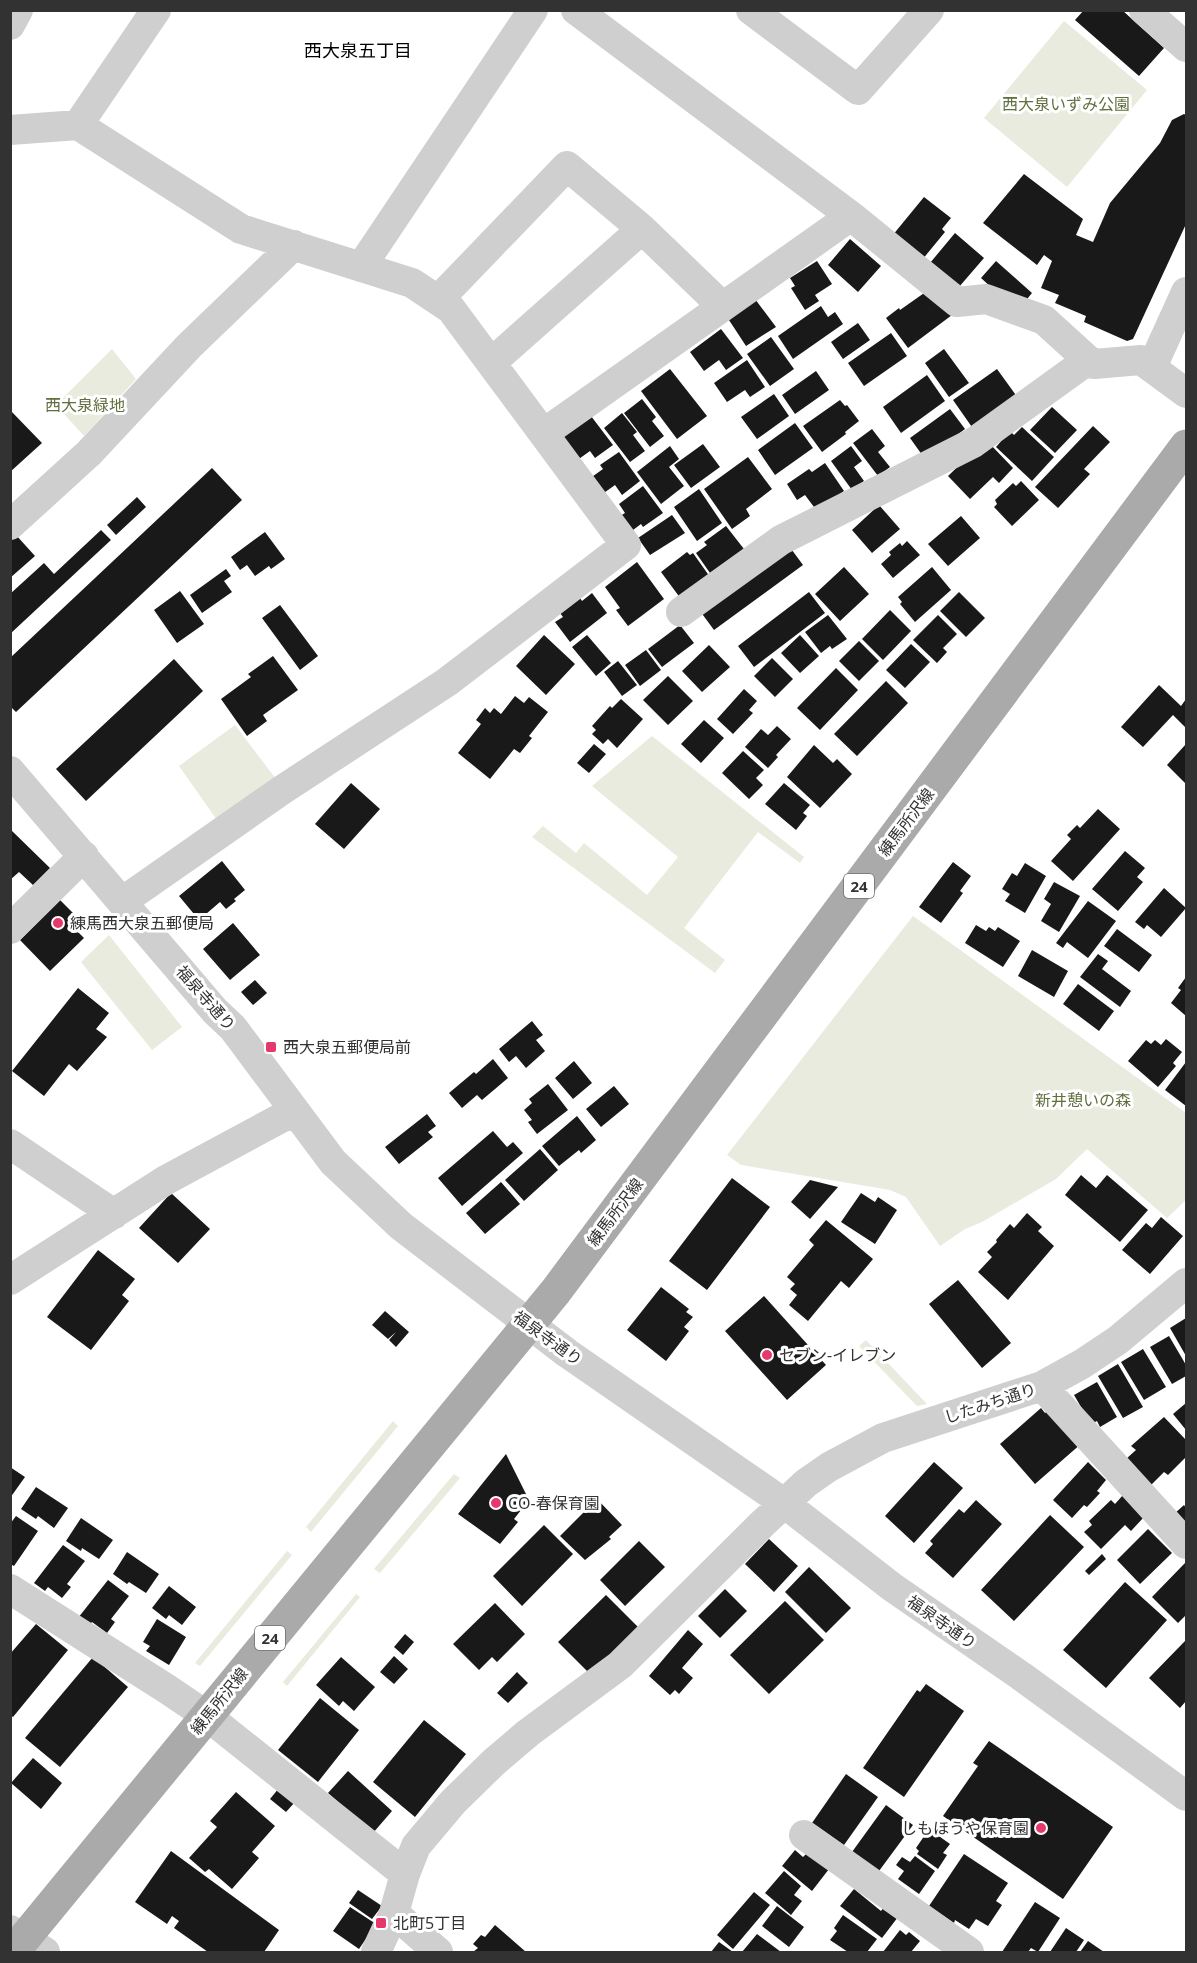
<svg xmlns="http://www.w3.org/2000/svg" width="1197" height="1963" viewBox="0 0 1197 1963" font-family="'Open Sans','Noto Sans JP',sans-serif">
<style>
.green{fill:#e8ebde}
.building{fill:#191919}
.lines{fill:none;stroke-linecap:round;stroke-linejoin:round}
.minor{stroke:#cfcfcf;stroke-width:30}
.major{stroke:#aaa;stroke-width:33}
.poi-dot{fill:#e5386b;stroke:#fff;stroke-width:2}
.labels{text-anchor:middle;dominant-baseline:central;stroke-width:6;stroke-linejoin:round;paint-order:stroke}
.shield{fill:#fff;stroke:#707070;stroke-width:1.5}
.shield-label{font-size:15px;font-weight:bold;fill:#323232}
.park-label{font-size:16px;fill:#606f3e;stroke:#fff}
.street-label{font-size:16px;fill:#323232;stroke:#fff}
.poi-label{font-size:16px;fill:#323232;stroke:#fff;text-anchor:start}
.neighbourhood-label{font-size:18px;fill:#000;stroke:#fff}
</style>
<rect width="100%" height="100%" fill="#fff"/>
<path class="green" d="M1064 21 1147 90 1067 187 984 118Z
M112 349 136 379 84 436 56 405Z
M235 725 276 779 217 820 179 766Z
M652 736 804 857 800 863 758 832 684 928 725 960 715 973 532 837 543 826 576 853 584 843 647 895 678 857 592 786Z
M913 916 1186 1113V1200L1167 1218 1087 1149 1056 1179 982 1222 965 1229 940 1246 906 1197 890 1190 741 1165 727 1155Z
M109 935 182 1027 152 1050 81 962Z
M866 1340 927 1404 917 1406 859 1346Z
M393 1421 398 1426 311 1532 306 1527Z
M454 1474 460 1478 380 1573 374 1569Z
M287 1551 292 1555 200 1666 195 1663Z
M356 1594 360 1597 287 1686 283 1682Z"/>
<path class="building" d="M1084 10H1122L1164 48 1139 76 1075 20Z
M1184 114 1186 115V224L1133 339 1127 341 1084 322 1086 316 1055 303 1059 295 1041 288 1052 261 1044 255 1037 265 983 223 1024 174 1083 219 1076 235 1093 242 1110 203 1160 143 1172 120Z
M924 197 951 218 942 229 945 232 922 260 892 236Z
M955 233 984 258 959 287 930 263Z
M850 239 881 266 858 292 828 265Z
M817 261 832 284 815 295 819 301 805 310 791 288 795 286 790 278Z
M996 261 1032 293 1023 304 1005 300 981 278Z
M927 291 952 315 908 348 886 318 899 308 900 310Z
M755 299 776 327 746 346 727 317Z
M821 306 828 317 835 312 843 324 793 359 778 336Z
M858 323 870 340 843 359 831 342Z
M721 329 743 358 726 370 719 360 704 371 690 352Z
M891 333 907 356 864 386 848 363Z
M771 337 794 369 770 386 747 354Z
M944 349 969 383 949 397 925 363Z
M747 360 765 387 750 397 745 390 727 402 714 383Z
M670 369 707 416 677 439 641 391Z
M997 369 1018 398 974 430 953 400Z
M816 371 829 390 795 414 782 395Z
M927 375 945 401 901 433 883 407Z
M774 394 789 416 757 439 741 417Z
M642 399 656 417 652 421 664 436 650 447 624 413Z
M840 400 845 406 847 405 859 421 845 432 846 434 822 452 803 426Z
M1052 407 1077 430 1055 453 1030 430Z
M950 409 965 429 925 459 910 438Z
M10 410 42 443 10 472Z
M622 413 637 432 633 435 645 451 630 462 604 428Z
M591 416 613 445 595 458 590 451 576 461 560 438Z
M795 423 813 448 775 475 758 450Z
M1093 426 1110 442 1084 469 1090 474 1058 508 1035 487Z
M1022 427 1054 457 1032 481 996 447 1010 431 1014 435Z
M872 429 885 446 878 452 890 467 878 476 853 443Z
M989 443 1013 468 999 483 993 477 970 499 948 476 974 451Z
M703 444 720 467 691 488 674 465Z
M670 446 679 459 669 467 684 486 661 504 637 472Z
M851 446 862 461 854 467 864 481 852 490 831 461Z
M619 452 640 481 622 495 615 485 601 495 589 479 603 469 600 465Z
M748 457 772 489 746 509 750 516 732 529 704 489Z
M825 463 844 491 817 511 805 495 797 500 787 484 809 469 812 472Z
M212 468 242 500 16 712 10 706V658Z
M1021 481 1039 500 1012 526 994 507 997 504 995 500 1013 483 1016 486Z
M643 486 663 513 643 527 641 524 629 533 617 518 625 513 619 504Z
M699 489 722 523 697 541 674 507Z
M137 497 146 507 116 535 107 525Z
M879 505 900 529 872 553 852 530Z
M672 515 685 533 650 555 638 538Z
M961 516 980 538 948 566 928 544Z
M726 526 744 549 710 573 696 553 707 545 704 542Z
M101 530 111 540 10 634V594L44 563 54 574Z
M265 532 285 559 271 569 269 566 255 576 247 565 240 570 231 557Z
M16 535 35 556 10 578V541Z
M907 541 920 555 893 578 881 564 891 555 889 552 900 543 902 546Z
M789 546 803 565 714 630 700 611Z
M687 552 690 555 693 553 710 577 681 599 661 572Z
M637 562 664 599 628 626 616 610 620 608 605 587Z
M844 567 869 594 840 621 815 594Z
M932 567 951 590 915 622 900 604 902 602 898 597Z
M226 569 231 576 224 581 232 592 202 613 190 595Z
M180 591 204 624 177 643 154 610Z
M809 592 825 613 754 667 738 646Z
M959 592 985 618 966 637 940 611Z
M592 593 607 613 570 642 555 622 563 617 560 613 580 598 582 601Z
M280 605 318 656 300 670 262 618Z
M890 610 911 631 883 660 862 639Z
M828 615 847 639 832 649 830 646 821 653 805 632Z
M938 615 957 634 943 648 947 652 937 663 913 640Z
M680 625 694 643 662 667 648 649Z
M544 635 575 664 546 695 516 666Z
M587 635 611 663 596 676 572 647Z
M800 635 819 656 800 673 781 653Z
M859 641 879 661 859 681 839 661Z
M911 644 930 662 905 688 886 670Z
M709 645 730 667 702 692 682 671Z
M646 650 661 670 640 686 625 665Z
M273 656 298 690 263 715 267 721 247 736 221 699 251 677 248 674Z
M772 658 793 679 775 697 754 676Z
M174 659 203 691 86 801 56 769Z
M618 661 637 685 622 696 604 672Z
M836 668 858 690 820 730 797 708Z
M668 676 693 701 668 725 643 700Z
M886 681 908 703 857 756 834 734Z
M1159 685 1181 706 1186 699V728L1173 715 1143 747 1121 727Z
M744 689 757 701 749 710 753 713 733 734 717 719Z
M515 696 524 703 529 697 548 712 529 736 532 738 520 753 514 749 490 779 458 753 481 724 476 720 485 708 490 713 494 708 501 714Z
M621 699 643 719 617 748 608 739 603 744 592 734 596 730 592 726 610 706 612 708Z
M704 720 724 738 701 763 681 744Z
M777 726 791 739 776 755 778 757 768 768 745 747 761 729 768 735Z
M594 744 606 754 589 773 577 763Z
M1186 744V784L1167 765Z
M814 745 833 763 837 759 852 774 820 808 787 777Z
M743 751 764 770 756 778 763 785 749 799 722 773Z
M351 783 380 809 344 849 315 824Z
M784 783 810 805 803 813 807 816 796 830 765 804Z
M1098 809 1120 829 1073 881 1051 861 1071 839 1067 835 1077 825 1080 828Z
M10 829 50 868 33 885 19 872 10 880Z
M1125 851 1145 868 1137 877 1143 882 1118 911 1092 889Z
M222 861 245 890 234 899 236 901 226 909 220 902 199 920 179 896Z
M953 862 971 876 960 891 963 893 941 923 919 907Z
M1025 863 1046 876 1025 913 1005 901 1010 894 1002 889 1012 873 1017 876Z
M1054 882 1080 896 1059 932 1041 921 1051 904 1044 899Z
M1164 888 1186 908 1161 937 1147 925 1144 929 1135 922Z
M60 900 83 923 76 930 84 938 50 971 20 940Z
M1088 901 1116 921 1088 958 1067 942 1063 948 1056 943Z
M233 923 260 955 230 980 203 949Z
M976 925 986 931 989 927 995 931 998 927 1020 941 1003 967 965 943Z
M1117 929 1152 955 1139 972 1104 946Z
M1032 950 1068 971 1054 997 1018 976Z
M1098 954 1108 961 1102 969 1131 991 1120 1007 1080 977Z
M1186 977V1016L1171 1003 1181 990 1178 988Z
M255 980 267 993 253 1005 241 992Z
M1078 984 1114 1011 1099 1031 1063 1004Z
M78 988 109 1013 96 1029 107 1037 77 1071 69 1064 44 1096 12 1071Z
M532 1021 543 1035 536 1040 545 1051 526 1068 516 1056 509 1062 499 1049Z
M1166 1039 1182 1052 1173 1063 1176 1066 1158 1087 1128 1061 1146 1040 1151 1044 1155 1040 1161 1045Z
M493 1059 508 1078 482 1100 477 1095 462 1108 449 1093 474 1072 476 1074Z
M574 1061 592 1083 573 1099 555 1078Z
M1186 1062V1106L1165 1090Z
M548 1084 568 1110 537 1134 528 1122 532 1120 524 1110 532 1103 529 1099Z
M614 1086 629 1104 601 1127 586 1109Z
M427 1114 436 1126 428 1132 433 1137 399 1164 385 1147Z
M577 1116 596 1140 581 1153 579 1150 559 1166 542 1146Z
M493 1131 507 1147 513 1142 523 1153 462 1206 438 1178Z
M540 1149 558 1170 524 1201 505 1180Z
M1081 1175 1096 1188 1107 1175 1148 1210 1120 1242 1065 1195Z
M732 1178 770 1207 707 1290 669 1261Z
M810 1180 838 1187 810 1219 791 1202Z
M501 1182 520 1204 485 1234 466 1213Z
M171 1193 210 1229 178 1263 139 1228Z
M861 1193 875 1202 878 1197 897 1210 875 1244 841 1222Z
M1027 1213 1042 1227 1038 1231 1054 1246 1008 1300 978 1272 992 1257 987 1252 997 1242 996 1240 1010 1224 1014 1228Z
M1161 1217 1183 1236 1150 1274 1122 1250 1146 1223 1152 1228Z
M826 1220 873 1259 849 1288 841 1281 808 1321 789 1305 797 1295 790 1289 795 1284 787 1277 814 1245 809 1240Z
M98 1250 135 1279 122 1295 129 1301 91 1350 47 1317Z
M958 1280 1011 1343 982 1368 929 1304Z
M661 1287 689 1309 686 1312 693 1317 684 1327 689 1331 666 1361 627 1330Z
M764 1296 826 1365 787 1400 725 1331Z
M385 1311 409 1332 396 1347 389 1340 396 1332 388 1339 372 1325Z
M1186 1318V1356L1170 1328Z
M1169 1336 1186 1365V1376L1172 1384 1150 1347Z
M1143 1349 1166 1387 1144 1400 1121 1362Z
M1118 1364 1143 1407 1123 1418 1098 1376Z
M1097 1382 1117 1417 1100 1427 1097 1421 1091 1424 1074 1395Z
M1186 1403V1430L1173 1414Z
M1052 1407 1082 1443 1035 1484 1000 1444 1041 1408 1045 1413Z
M1164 1417 1186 1440V1457L1168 1475 1164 1472 1151 1485 1126 1459 1136 1450 1131 1446Z
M506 1454 529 1500 514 1519 518 1522 500 1544 458 1514Z
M934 1462 963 1488 914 1543 885 1516Z
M1088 1462 1106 1480 1097 1491 1100 1493 1087 1507 1084 1505 1072 1518 1053 1500Z
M10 1467 25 1477 10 1498Z
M36 1487 68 1508 54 1528 38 1516 36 1519 21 1509Z
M1123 1495 1144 1517 1131 1531 1125 1525 1101 1549 1084 1532 1092 1525 1089 1521 1111 1500 1115 1504Z
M597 1499 622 1525 609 1537 611 1539 585 1560 560 1536Z
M976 1500 1002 1524 953 1578 925 1553 933 1544 930 1541 959 1509 964 1513Z
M1184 1505 1186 1508V1527L1174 1514Z
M1050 1515 1084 1547 1014 1621 981 1590Z
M16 1516 38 1531 14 1566 10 1564V1524Z
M81 1518 113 1540 99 1559 82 1548 81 1551 66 1541Z
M544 1525 573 1554 522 1606 493 1576Z
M1148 1529 1172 1553 1140 1584 1117 1560Z
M769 1539 798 1566 774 1592 745 1564Z
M639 1541 665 1567 625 1606 600 1580Z
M63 1545 85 1561 67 1584 71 1587 62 1598 48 1587 45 1591 34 1583Z
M127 1552 159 1574 146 1593 129 1582 127 1584 113 1574Z
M1102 1554 1106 1559 1089 1575 1085 1571Z
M1185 1563 1186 1615 1178 1623 1152 1597Z
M809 1567 851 1608 826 1633 785 1592Z
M108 1580 129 1596 111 1619 115 1622 107 1633 92 1622 89 1626 78 1618Z
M1125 1582 1167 1620 1106 1688 1063 1650Z
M169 1586 196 1607 182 1625 169 1615 166 1619 152 1608Z
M725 1589 747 1611 720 1638 698 1616Z
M606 1595 638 1627 591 1675 558 1642Z
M785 1601 824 1640 769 1694 730 1655Z
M495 1603 525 1634 497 1662 492 1657 479 1670 453 1644Z
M157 1619 186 1637 169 1665 146 1651 150 1646 143 1642Z
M36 1624 68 1650 13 1717 10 1715V1654Z
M688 1630 703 1644 682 1668 693 1678 679 1694 675 1690 670 1695 649 1676Z
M405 1634 414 1642 403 1655 394 1647Z
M1185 1641 1186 1643V1701L1180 1708 1149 1678Z
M394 1656 408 1669 394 1684 380 1672Z
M93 1657 128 1687 60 1767 25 1738Z
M341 1657 375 1687 354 1711 343 1701 339 1706 316 1685Z
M517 1672 528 1683 508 1703 497 1693Z
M926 1684 964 1711 904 1797 863 1768 917 1690 920 1692Z
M320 1698 359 1730 318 1782 278 1750Z
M424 1720 466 1754 415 1817 373 1782Z
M989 1741 1113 1827 1063 1899 943 1816 978 1766 973 1763Z
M33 1758 62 1783 41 1809 11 1783Z
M348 1771 392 1811 373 1833 328 1793Z
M846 1774 878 1797 844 1845 812 1823Z
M279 1788 295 1802 286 1812 270 1799Z
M236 1792 275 1826 252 1852 259 1858 232 1889 209 1869 205 1872 189 1858 217 1827 210 1821Z
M886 1805 913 1825 879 1871 852 1852Z
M929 1829 950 1844 943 1853 947 1855 938 1869 917 1854 919 1851 916 1848Z
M795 1850 803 1857 808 1852 829 1869 812 1891 782 1866Z
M171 1851 279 1930 264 1952H208L174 1928 179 1921 172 1916 167 1924 135 1902Z
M964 1854 1008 1883 996 1901 1002 1905 988 1926 976 1919 969 1929 955 1920 954 1923 929 1906Z
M915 1856 935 1871 919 1894 898 1879 904 1871 896 1865 902 1857 910 1862Z
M784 1871 801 1886 794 1895 802 1901 791 1915 765 1893Z
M854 1889 881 1911 885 1906 898 1917 882 1938 840 1906Z
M358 1890 382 1906 372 1919 349 1903Z
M754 1892 770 1905 733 1949 717 1935Z
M1035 1902 1060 1918 1038 1952 1031 1948 1028 1952H1002Z
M777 1906 804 1927 789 1947 762 1926Z
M350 1907 376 1924 359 1949 333 1931Z
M843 1915 877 1939 867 1952H848L830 1940 837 1931 834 1928Z
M495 1925 526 1952H473L478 1948 473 1944 481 1935 485 1937Z
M1066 1928 1084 1940 1076 1952H1050Z
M900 1930 906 1935 909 1932 920 1941 911 1952H883Z
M757 1934 781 1952H742Z
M1088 1941 1104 1952H1080Z
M719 1942 733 1952H711Z"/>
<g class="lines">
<path class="minor" d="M576 10 851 216 957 302 986 299 1044 320 1088 360 1094 364 1141 360 1186 393
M751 10 858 90 929 10
M1144 10 1186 47
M10 25 18 10
M78 125 156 10
M10 130 78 125 241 229 412 283 451 309 626 545 447 682 282 790 123 901
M361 267 533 10
M438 300 567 166 642 229 722 306
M491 363 642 229
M1152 367 1186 292
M544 433 851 216
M10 525 89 453 189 346 294 245
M681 612 781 540 973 443 1088 360
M10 771 215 1011 233 1028 333 1162 401 1226 567 1353 784 1503 892 1587 1021 1676 1186 1796
M10 929 84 856
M10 1144 114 1214
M10 1280 166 1180 294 1111
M1042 1386 1186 1544
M10 1589 167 1689 207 1716 405 1874
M804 1835 969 1952
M394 1913 438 1952
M10 1930 45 1952
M376 1952 394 1913 405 1874 416 1846 453 1802 494 1762 528 1733 620 1665 762 1524 806 1483 829 1467 883 1438 1042 1386 1082 1364 1118 1340 1186 1283"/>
<path class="major" d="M13 1952 556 1291 1186 446"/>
</g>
<g class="poi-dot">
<circle cx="58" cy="923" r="6"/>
<rect x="265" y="1041" width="12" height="12" rx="3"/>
<circle cx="767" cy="1355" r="6"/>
<circle cx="496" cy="1503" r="6"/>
<circle cx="1041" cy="1828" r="6"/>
<rect x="375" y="1917" width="12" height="12" rx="3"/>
</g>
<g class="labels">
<g class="shield">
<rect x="844" y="874" width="30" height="24" rx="4.5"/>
<rect x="255" y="1626" width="30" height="24" rx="4.5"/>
</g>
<g class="shield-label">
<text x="859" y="886">24</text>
<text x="270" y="1638">24</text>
</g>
<g class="park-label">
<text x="1066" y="104">西大泉いずみ公園</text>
<text x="85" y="405">西大泉緑地</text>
<text x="1083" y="1100">新井憩いの森</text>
</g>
<g class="street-label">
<text transform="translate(906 822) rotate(-53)">練馬所沢線</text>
<text transform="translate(206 998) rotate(49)">福泉寺通り</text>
<text transform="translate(615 1212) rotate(-53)">練馬所沢線</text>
<text transform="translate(548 1338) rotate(36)">福泉寺通り</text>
<text transform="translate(990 1403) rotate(-18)">したみち通り</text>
<text transform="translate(942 1622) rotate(35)">福泉寺通り</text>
<text transform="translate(219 1701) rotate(-51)">練馬所沢線</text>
</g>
<g class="poi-label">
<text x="70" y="923">練馬西大泉五郵便局</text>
<text x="283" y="1047">西大泉五郵便局前</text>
<text x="779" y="1355">セブン-イレブン</text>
<text x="508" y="1503">CO-春保育園</text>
<text x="1029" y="1828" text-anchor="end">しもほうや保育園</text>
<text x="393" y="1923">北町5丁目</text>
</g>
<g class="neighbourhood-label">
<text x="358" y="50">西大泉五丁目</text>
</g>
</g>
<rect width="1197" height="1963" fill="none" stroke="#323232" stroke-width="24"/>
</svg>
